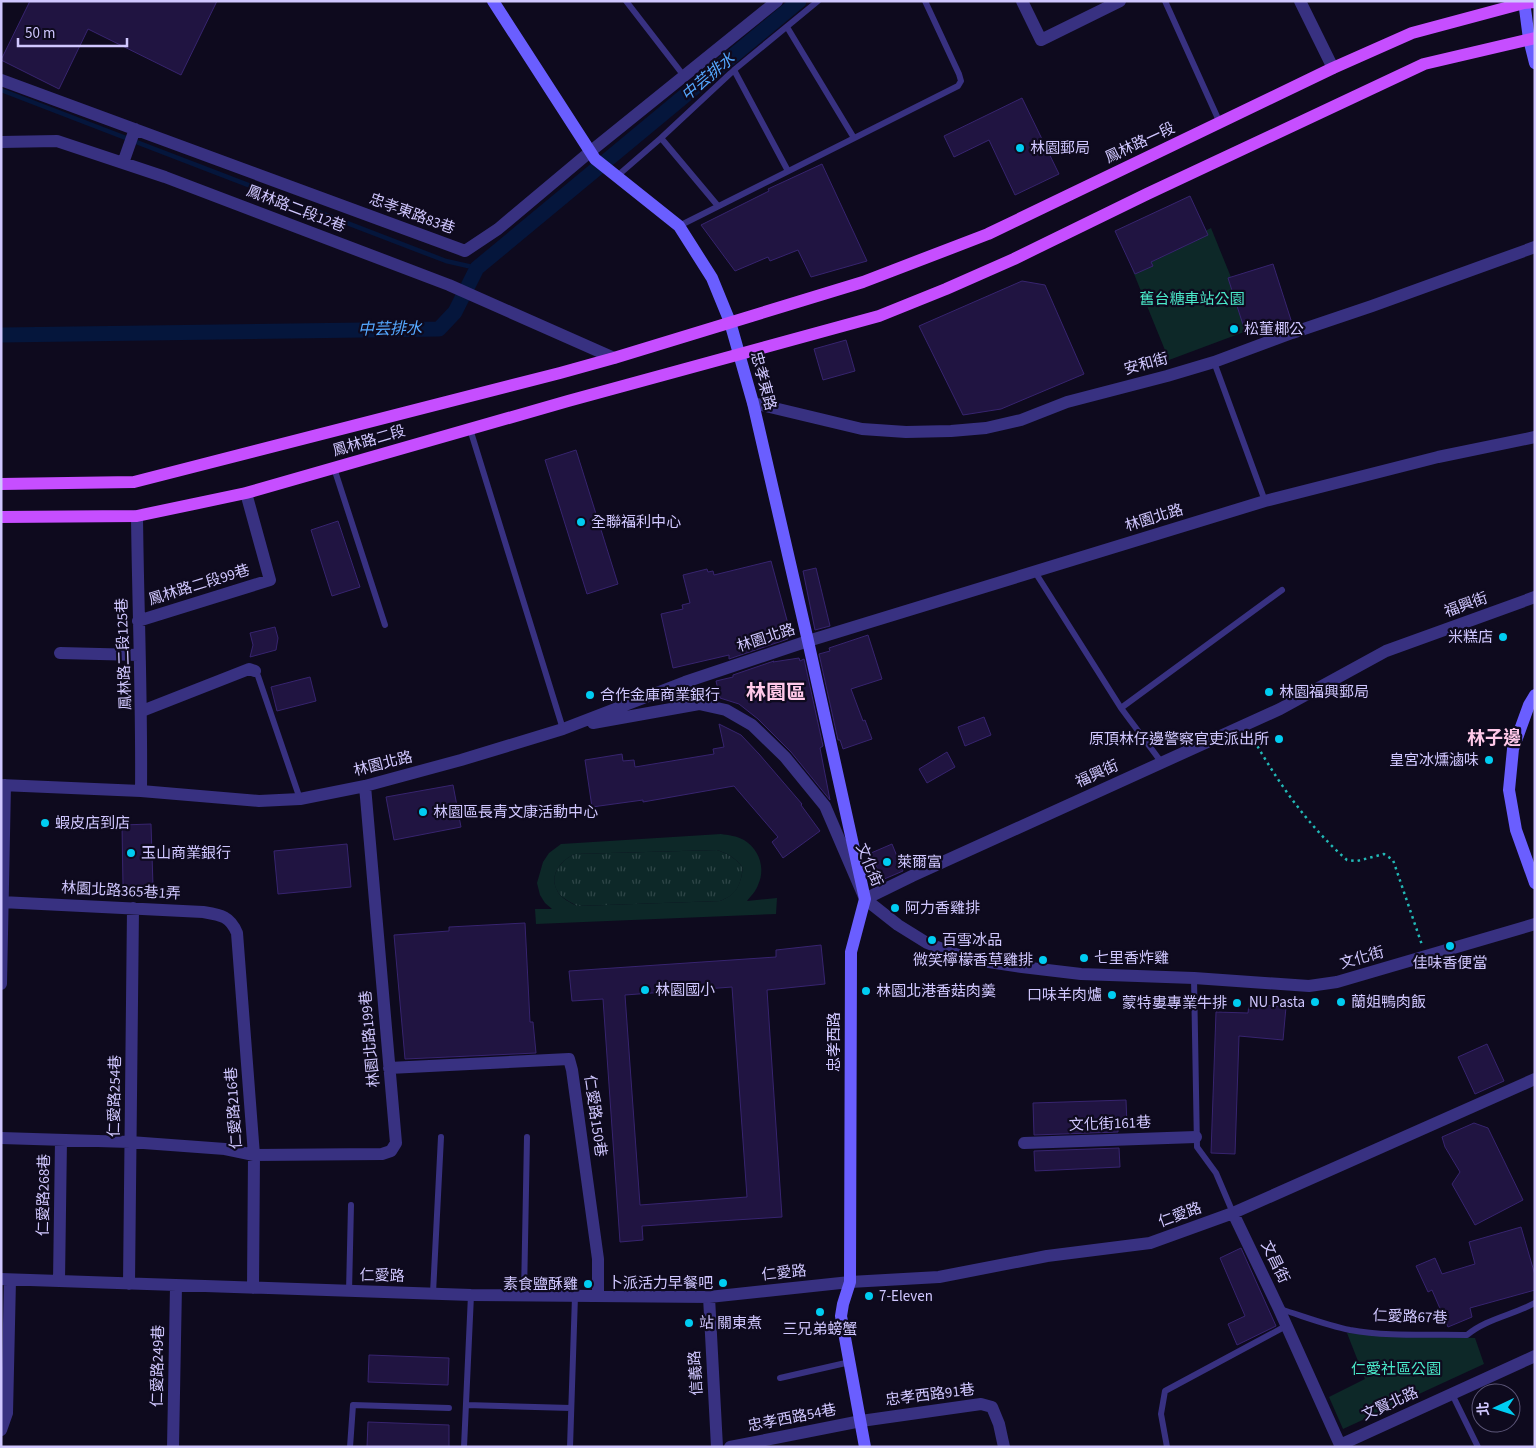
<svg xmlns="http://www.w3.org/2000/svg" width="1536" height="1448" viewBox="0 0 1536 1448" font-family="'Source Sans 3','Noto Sans TC',sans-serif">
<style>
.grass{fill:url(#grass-tufts)}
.park{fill:#0d2828;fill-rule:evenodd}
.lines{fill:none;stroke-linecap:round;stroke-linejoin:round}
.stream{stroke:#05163c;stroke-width:4.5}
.canal{stroke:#05163c;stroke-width:15}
.building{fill:#201441;stroke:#37246f;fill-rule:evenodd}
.path{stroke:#22b8b6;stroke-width:2.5;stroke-dasharray:2.5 4;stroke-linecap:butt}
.lane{stroke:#383181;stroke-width:6}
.street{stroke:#383181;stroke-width:12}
.secondary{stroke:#6a5eff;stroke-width:12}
.primary{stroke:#c64eff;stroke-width:12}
.poi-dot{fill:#00cdf2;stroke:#0e0a1e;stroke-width:2}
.labels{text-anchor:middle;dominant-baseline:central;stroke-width:4.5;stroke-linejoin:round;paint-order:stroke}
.street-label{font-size:15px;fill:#d0c7ff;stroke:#0e0a1e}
.poi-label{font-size:15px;fill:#d0c7ff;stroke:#0e0a1e;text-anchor:start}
.park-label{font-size:15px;fill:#4ae9c9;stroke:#0e0a1e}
.water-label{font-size:16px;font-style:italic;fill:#55a8ff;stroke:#0e0a1e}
.quarter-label{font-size:18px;font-weight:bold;fill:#ffc9e9;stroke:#0e0a1e}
.district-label{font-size:20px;font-weight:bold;fill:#ffc9e9;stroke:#0e0a1e}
</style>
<defs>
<pattern id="grass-tufts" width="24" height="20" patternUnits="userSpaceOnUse" patternTransform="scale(1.25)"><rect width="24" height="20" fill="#0d2828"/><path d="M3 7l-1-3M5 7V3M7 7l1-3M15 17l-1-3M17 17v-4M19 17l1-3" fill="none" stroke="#2f4648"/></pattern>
</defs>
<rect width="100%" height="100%" fill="#0e0a1e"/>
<path class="grass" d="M717 850C728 854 736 858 743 868 740 886 738 894 720 901L577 906C571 902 561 898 558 892 548 877 560 860 575 854Z"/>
<path class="park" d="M1211 228 1252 329 1169 360 1132 269Z
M721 834C728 835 737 836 744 840 759 849 766 868 758 885 756 891 751 896 747 901L777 898 776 914 536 924 535 909H552L545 903 540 895 537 883 543 862 549 853 561 844ZM717 850C728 854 736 858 743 868 740 886 737 894 720 901L577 906C571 903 561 898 558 892 548 877 560 860 575 854Z
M1347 1333 1475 1338 1484 1364 1343 1429 1329 1397 1365 1379Z"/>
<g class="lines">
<path class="stream" d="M1 90 446 261 477 268"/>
<path class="canal" d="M1 335 439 329 455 312 477 268 799 1"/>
</g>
<path class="building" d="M30 1H217L181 75 88 29 59 89 1 60Z
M1022 98 1059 174 1015 195 989 140 954 157 944 136Z
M822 164 867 261 811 277 798 250 770 261 768 257 735 271 701 225 769 191 768 189Z
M1190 196 1208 235 1151 262 1153 266 1135 274 1115 231Z
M1273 264 1291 320 1246 334 1228 278Z
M1022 281 1045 285 1084 374 1001 409 963 415 919 326Z
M846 340 855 371 823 380 814 349Z
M576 450 618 584 587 594 545 460Z
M338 521 360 587 332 596 311 530Z
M771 561 791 635 788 639 729 659V655L673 668 661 614 683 609 682 605 690 603 683 575 707 569 708 572 713 571 714 575Z
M816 568 830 626 815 630 803 571Z
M275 627 278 638 276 650 250 657 253 645 250 633Z
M868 635 882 679 851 689 863 721 865 720 872 739 843 749 840 740H838L819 654 830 651 829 648Z
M799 658 800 661 804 659 823 746 820 748 830 800 791 752 758 719 739 704 720 698 716 681 733 677V675L774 661 773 662Z
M310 677 316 701 277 711 271 687Z
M984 717 991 735 965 746 958 727Z
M719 724 741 735 759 754 802 804 801 805 820 831 783 858 772 842 778 837 734 786 643 802V800L592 807 585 760 622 754 623 761 634 760 635 767 714 754 713 749 724 747Z
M947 752 955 767 927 783 919 769Z
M453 785 461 827 394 840 386 797Z
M151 824 153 886H123L122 825Z
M347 844 351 887 278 894 274 851Z
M892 844 903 871 882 880 871 853Z
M525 923 530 1022H533L536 1053 405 1059 394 935 449 931V927Z
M821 945 825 984 767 990 782 1217 642 1226 643 1240 620 1242 603 999 572 1001 569 971 776 957V950ZM732 987 747 1197 640 1205 625 995Z
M1249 1004 1286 1007 1283 1040 1239 1036 1235 1154 1211 1153 1216 1012 1248 1013Z
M1487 1044 1504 1081 1475 1094 1458 1057Z
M1126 1100 1127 1125H1118V1132L1034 1135 1033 1103Z
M1474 1123 1488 1128 1523 1200 1475 1225 1452 1184 1460 1172 1445 1147 1442 1137Z
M1119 1148 1120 1167 1035 1171 1034 1151Z
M1521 1227 1535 1275V1290L1470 1308 1472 1317 1448 1327 1432 1290 1428 1292 1416 1266 1435 1258 1442 1274 1475 1264 1469 1242Z
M1241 1248 1276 1326 1237 1345 1228 1324 1245 1316 1220 1258Z
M369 1355 449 1358 448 1385 368 1382Z
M368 1422 449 1425V1447H367Z"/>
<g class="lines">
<path class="path" d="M1251 735C1277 781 1307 825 1347 860L1357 861 1384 854 1393 860 1422 945"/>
<path class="lane" d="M626 1 684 76
M1165 1 1220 123
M787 27 854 138
M734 70 788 171
M661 138 718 206
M616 177 661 138 734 70 818 1
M679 226 958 86 961 81 959 74 925 1
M1214 362 1265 501
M470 429 563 729
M334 468 385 625
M1035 572 1121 708 1282 590
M255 671 258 676 300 799
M1121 708 1162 763
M1194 978 1197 1147 1216 1173 1233 1213
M349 1292 351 1205
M433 1293 441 1137
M524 1295 527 1137
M1280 1309C1303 1316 1326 1325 1350 1330 1388 1337 1429 1334 1467 1335 1486 1319 1513 1315 1535 1303
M780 1378 850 1362
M1452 1394 1478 1447
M466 1405 571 1408
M350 1447 353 1405 449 1408
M464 1447 471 1295
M570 1447 575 1296
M1167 1447 1161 1414 1165 1391 1286 1326"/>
<path class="street" d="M1022 1 1041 40 1120 1
M1300 1 1333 68
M1 80 465 251 498 229 591 151 777 1
M1 142 57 141 165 177 449 285 614 358
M123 163 135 129
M753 403 862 429 906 432 951 431 986 428 1021 420 1067 402 1167 376 1214 362 1292 333 1372 306 1535 247
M137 516C138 608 142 699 141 791
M138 621 270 580 246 493
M60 653 139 655
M142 711 249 669 255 671
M593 723 699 704 726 710 752 725 785 757 825 806 865 899 898 925 927 943 969 959 1022 967 1081 974 1194 978 1309 986 1337 982 1535 924
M1 785 141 791 259 801 300 799 365 786 461 760 563 729 685 682 808 641 1265 501 1438 457 1535 437
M865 899 912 876 1280 709 1386 651 1535 597
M1 902 203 912C221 915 230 916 237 933L254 1155 253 1288
M1 984 5 785
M389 1068 569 1059 572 1070 598 1259V1296
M1 1138 130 1142 225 1149 254 1155 382 1154 391 1151 396 1143 365 786
M1024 1143 1196 1137
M1233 1213 1279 1309 1341 1447
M1 1279 471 1295 709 1297 850 1282 939 1277 1047 1256 1150 1243 1233 1213 1535 1079
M59 1281 61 1140
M129 1284 133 908
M709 1297 717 1447
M1 1430 7 1413 10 1280
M1340 1445 1535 1356
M173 1447 176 1286
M730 1447 861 1421 981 1404 992 1407 999 1424 1004 1447"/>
<path class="secondary" d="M493 1 595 159 679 226 712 278 730 322 753 403 808 641 865 899 851 952 850 1282 843 1304 841 1316 865 1447
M1524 1 1529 39 1535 63
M1535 695 1529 705 1513 749 1509 790 1516 830 1535 883"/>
<path class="primary" d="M1 484 134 482 560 373 614 358 863 282 988 234 1333 68 1412 33 1524 3 1535 2
M1 517 137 516 246 493 568 401 879 316 946 289 1014 259 1147 194 1424 64 1535 38"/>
</g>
<g class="poi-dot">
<circle cx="1020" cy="148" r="5"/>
<circle cx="1234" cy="329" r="5"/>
<circle cx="581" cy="522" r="5"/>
<circle cx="1503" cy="637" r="5"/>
<circle cx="1269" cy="692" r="5"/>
<circle cx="590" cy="695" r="5"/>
<circle cx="1279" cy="739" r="5"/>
<circle cx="1489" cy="760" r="5"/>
<circle cx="423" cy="812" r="5"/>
<circle cx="45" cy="823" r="5"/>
<circle cx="131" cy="853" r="5"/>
<circle cx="887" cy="862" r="5"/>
<circle cx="895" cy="908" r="5"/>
<circle cx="932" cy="940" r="5"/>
<circle cx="1450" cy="946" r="5"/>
<circle cx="1084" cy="958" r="5"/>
<circle cx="1043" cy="960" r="5"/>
<circle cx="645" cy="990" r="5"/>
<circle cx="866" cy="991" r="5"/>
<circle cx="1112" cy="995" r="5"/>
<circle cx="1315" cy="1002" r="5"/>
<circle cx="1341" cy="1002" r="5"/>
<circle cx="1237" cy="1003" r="5"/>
<circle cx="723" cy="1283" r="5"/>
<circle cx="588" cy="1284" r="5"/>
<circle cx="869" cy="1296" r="5"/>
<circle cx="820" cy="1312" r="5"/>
<circle cx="689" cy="1323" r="5"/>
</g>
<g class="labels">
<g class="street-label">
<text transform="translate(1140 143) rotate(-25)">鳳林路一段</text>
<text transform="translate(296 209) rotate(21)">鳳林路二段12巷</text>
<text transform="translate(412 214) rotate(20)">忠孝東路83巷</text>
<text transform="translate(1146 364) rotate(-15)">安和街</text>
<text transform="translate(763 381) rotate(75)">忠孝東路</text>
<text transform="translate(369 441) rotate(-16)">鳳林路二段</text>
<text transform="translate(1154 518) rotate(-17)">林園北路</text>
<text transform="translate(199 585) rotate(-17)">鳳林路二段99巷</text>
<text transform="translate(1466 605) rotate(-20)">福興街</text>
<text transform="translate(766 638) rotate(-18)">林園北路</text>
<text transform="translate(124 654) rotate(-92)">鳳林路二段125巷</text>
<text transform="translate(383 764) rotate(-14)">林園北路</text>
<text transform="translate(1097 774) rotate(-24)">福興街</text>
<text transform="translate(869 865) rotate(67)">文化街</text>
<text transform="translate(121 891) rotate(3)">林園北路365巷1弄</text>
<text transform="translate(1362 958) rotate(-16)">文化街</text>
<text transform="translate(370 1039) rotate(-95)">林園北路199巷</text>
<text transform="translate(834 1042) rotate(-90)">忠孝西路</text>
<text transform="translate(115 1096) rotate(-89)">仁愛路254巷</text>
<text transform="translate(234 1108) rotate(-94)">仁愛路216巷</text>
<text transform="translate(595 1116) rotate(82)">仁愛路150巷</text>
<text transform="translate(1110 1124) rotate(-2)">文化街161巷</text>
<text transform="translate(44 1195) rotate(-89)">仁愛路268巷</text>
<text transform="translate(1180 1215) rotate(-20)">仁愛路</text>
<text transform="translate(1275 1262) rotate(64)">文昌街</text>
<text transform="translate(784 1273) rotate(-6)">仁愛路</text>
<text transform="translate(382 1276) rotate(1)">仁愛路</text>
<text transform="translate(1410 1317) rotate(2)">仁愛路67巷</text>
<text transform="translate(158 1366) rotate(-89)">仁愛路249巷</text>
<text transform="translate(696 1373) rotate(-93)">信義路</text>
<text transform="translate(930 1395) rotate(-7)">忠孝西路91巷</text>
<text transform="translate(1390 1404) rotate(-24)">文賢北路</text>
<text transform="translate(792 1418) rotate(-11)">忠孝西路54巷</text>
</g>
<g class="poi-label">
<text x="1030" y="148">林園郵局</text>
<text x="1244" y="329">松董椰公</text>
<text x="591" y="522">全聯福利中心</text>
<text x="1493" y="637" text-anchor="end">米糕店</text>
<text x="1279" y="692">林園福興郵局</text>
<text x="600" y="695">合作金庫商業銀行</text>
<text x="1269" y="739" text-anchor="end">原頂林仔邊警察官吏派出所</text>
<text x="1479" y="760" text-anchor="end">皇宮冰燻滷味</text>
<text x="433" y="812">林園區長青文康活動中心</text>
<text x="55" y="823">蝦皮店到店</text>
<text x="141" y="853">玉山商業銀行</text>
<text x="897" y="862">萊爾富</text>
<text x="905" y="908">阿力香雞排</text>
<text x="942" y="940">百雪冰品</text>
<text x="1094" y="958">七里香炸雞</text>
<text x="1033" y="960" text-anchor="end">微笑檸檬香草雞排</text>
<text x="1450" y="963" text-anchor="middle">佳味香便當</text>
<text x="655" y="990">林園國小</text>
<text x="876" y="991">林園北港香菇肉羮</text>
<text x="1102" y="995" text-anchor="end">口味羊肉爐</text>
<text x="1305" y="1002" text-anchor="end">NU Pasta</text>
<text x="1351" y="1002">蘭姐鴨肉飯</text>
<text x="1227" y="1003" text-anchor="end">蒙特婁專業牛排</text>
<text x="713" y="1283" text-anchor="end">卜派活力早餐吧</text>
<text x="578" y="1284" text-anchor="end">素食鹽酥雞</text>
<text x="879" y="1296">7-Eleven</text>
<text x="699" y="1323">站 關東煮</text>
<text x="820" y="1329" text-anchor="middle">三兄弟螃蟹</text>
</g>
<g class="park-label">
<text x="1192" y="299">舊台糖車站公園</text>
<text x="1396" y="1369">仁愛社區公園</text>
</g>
<g class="water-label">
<text transform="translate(708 77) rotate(-40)">中芸排水</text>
<text transform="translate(390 329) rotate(-1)">中芸排水</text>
</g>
<g class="quarter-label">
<text x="1494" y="738">林子邊</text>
</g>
<g class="district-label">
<text x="776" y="693">林園區</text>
</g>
</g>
<rect width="1536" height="1448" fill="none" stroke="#d0c7ff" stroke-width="5"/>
<g transform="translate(1496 1408) rotate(266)"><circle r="24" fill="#0e0a1e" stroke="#5c5678"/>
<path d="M0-4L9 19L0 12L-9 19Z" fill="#00cdf2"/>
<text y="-8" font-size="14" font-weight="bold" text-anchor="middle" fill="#d0c7ff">北</text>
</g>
<path d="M18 38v8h109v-8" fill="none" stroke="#d0c7ff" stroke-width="2.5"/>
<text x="25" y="38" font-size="15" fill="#d0c7ff" stroke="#0e0a1e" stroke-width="4" paint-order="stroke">50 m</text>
</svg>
